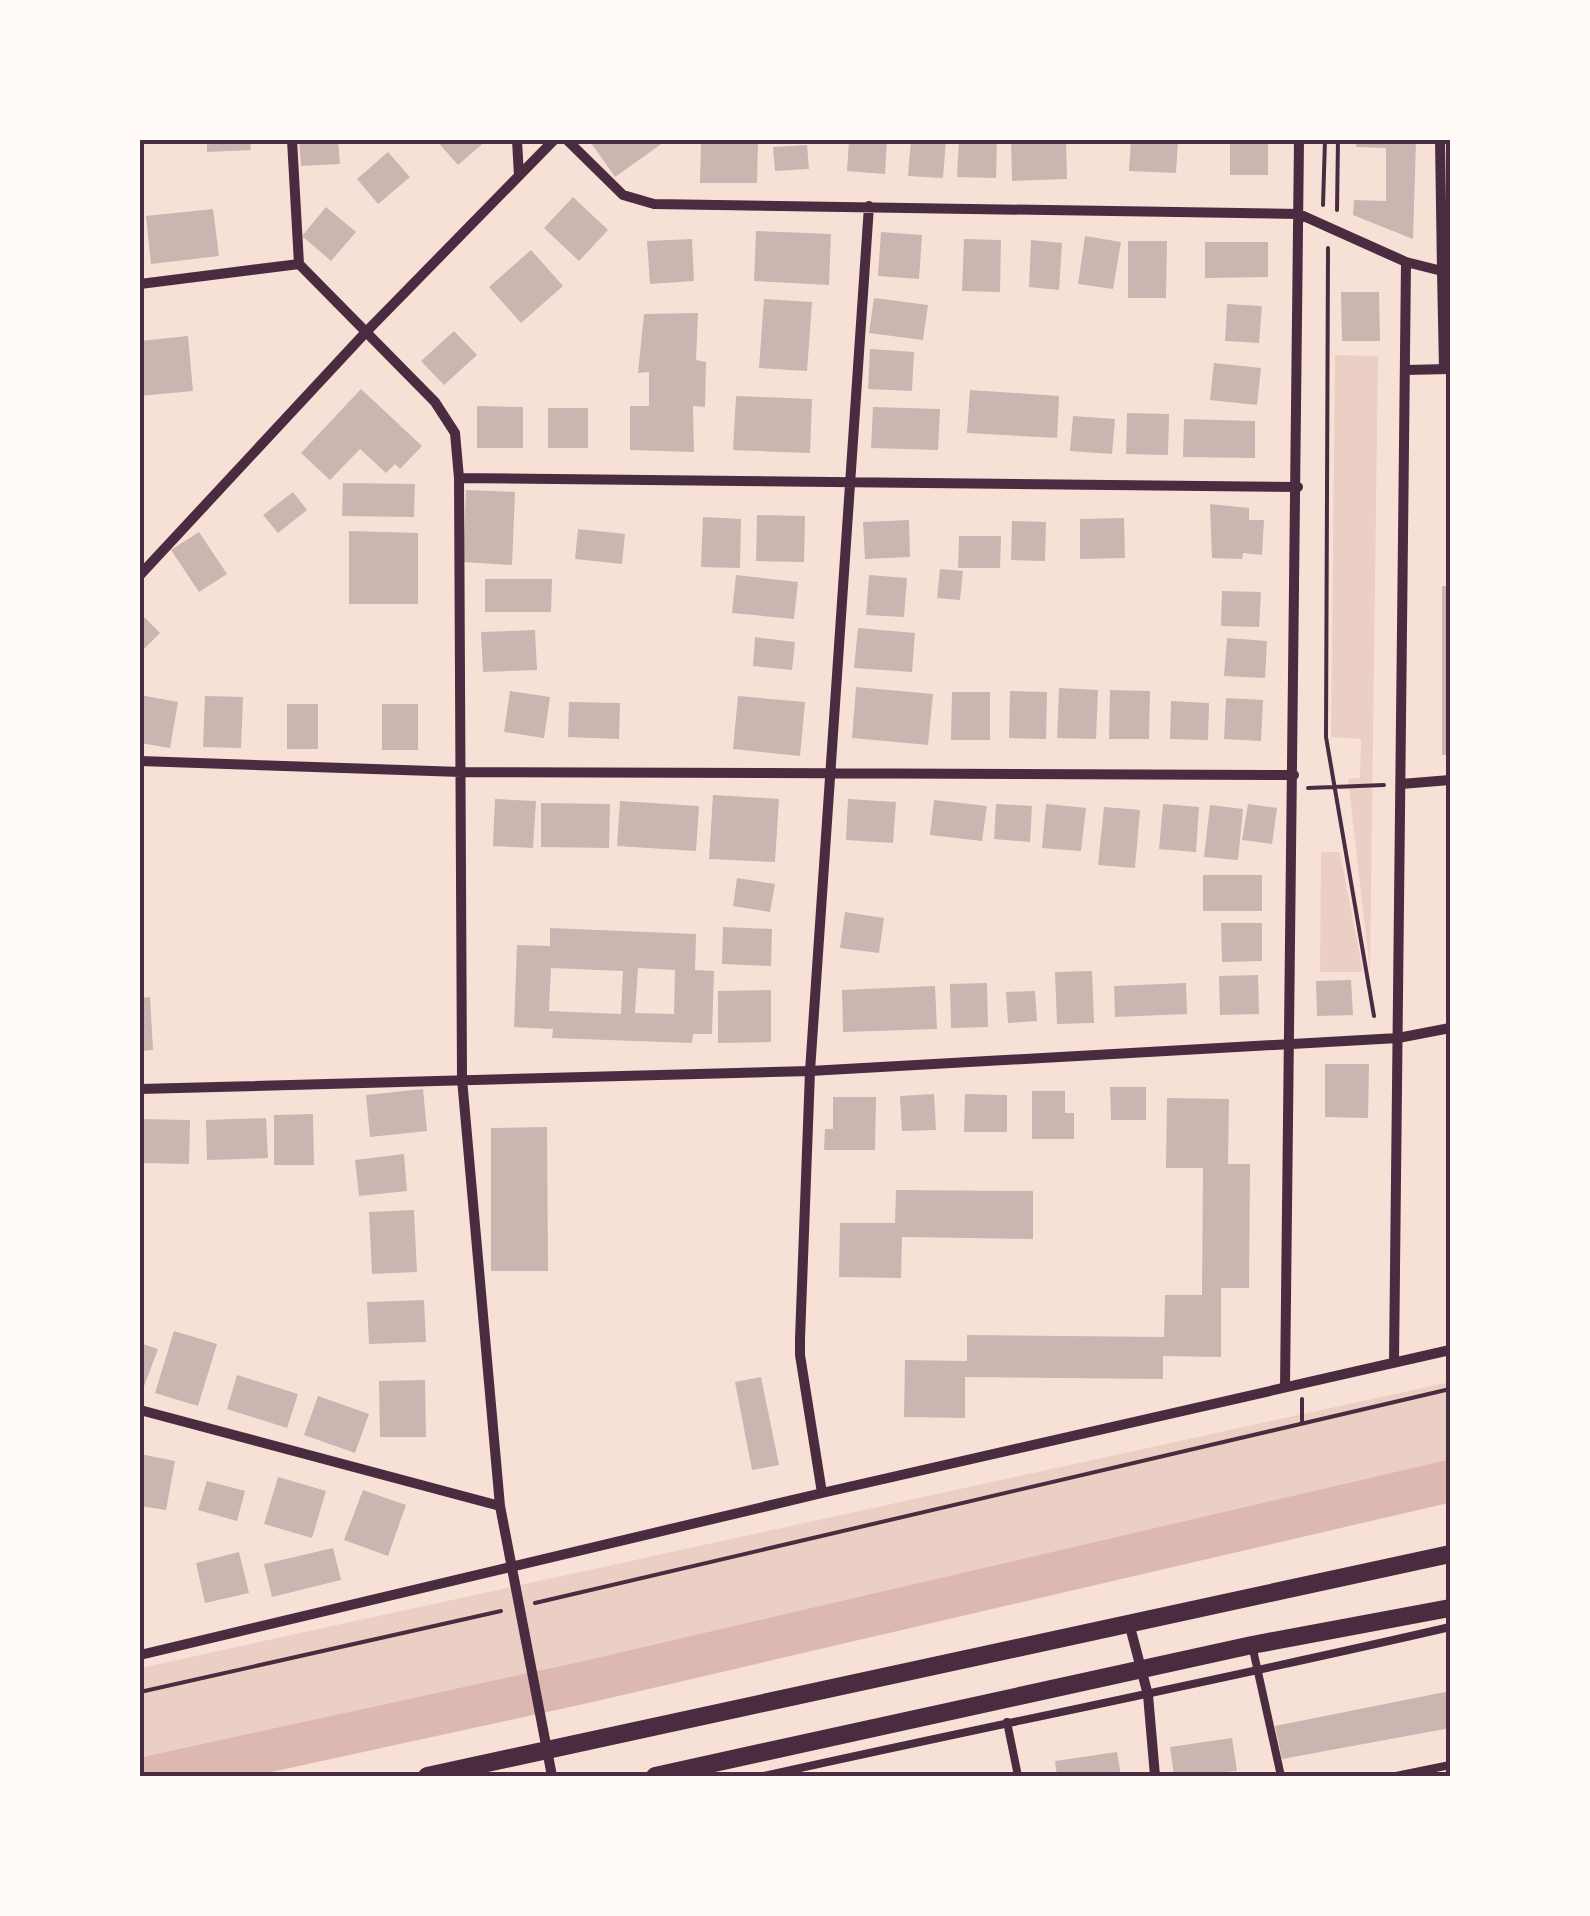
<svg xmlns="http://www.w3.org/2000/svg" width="1590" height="1916" viewBox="0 0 1590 1916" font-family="'DejaVu Sans',sans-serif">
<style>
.green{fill:#ebcfc5}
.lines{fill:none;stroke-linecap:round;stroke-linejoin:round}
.river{stroke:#dcb8b0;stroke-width:42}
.building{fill:#ccb4b1;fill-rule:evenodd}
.path{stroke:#4a2c40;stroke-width:4}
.service{stroke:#4a2c40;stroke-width:8}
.minor{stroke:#4a2c40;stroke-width:10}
.tertiary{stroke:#4a2c40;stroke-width:18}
.neatline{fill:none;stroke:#4a2c40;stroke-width:4}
</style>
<rect width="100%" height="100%" fill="#f7e1d7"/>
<path class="green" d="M1335 355 1378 356 1370 971 1348 779 1360 778 1361 739 1331 737Z
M1321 852H1340L1363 972H1320Z
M1450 1382V1485L157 1776H140V1668Z"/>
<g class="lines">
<path class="river" d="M154 1776 586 1682 1450 1481"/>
</g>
<path class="building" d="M207 140H250L251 150 207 152Z
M299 140H338L340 164 301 166Z
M436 140H487L458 165Z
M589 140H667L615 177Z
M849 140H887L885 174 847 171Z
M911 140H946L943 178 908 176Z
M959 140H997L996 178 957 177Z
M1011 140H1066L1067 179 1012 181Z
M1131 140H1178L1176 173 1129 171Z
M1357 140H1416L1413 239 1353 215 1354 200 1386 201V148L1356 147Z
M701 141 758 142 757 183H700Z
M1230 142H1268V175H1230Z
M807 145 809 169 775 171 773 147Z
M388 152 410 177 378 204 357 179Z
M573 197 608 230 579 261 544 228Z
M326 207 356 232 331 261 302 236Z
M213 209 219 256 151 264 146 216Z
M756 231 831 234 829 285 754 281Z
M881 232 922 235 919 279 878 276Z
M1085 236 1121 242 1113 289 1078 284Z
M692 239 694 281 650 284 647 241Z
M964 239 1001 240 1000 292 962 291Z
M1031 240 1062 243 1059 290 1029 287Z
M1128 241H1167L1166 298H1128Z
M1205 242H1268V277L1205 278Z
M531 250 563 286 521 323 489 287Z
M1341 292H1379L1380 341H1342Z
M874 298 928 305 923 340 869 333Z
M764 299 812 302 807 371 759 368Z
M1227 304 1262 306 1259 343 1225 341Z
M698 313 696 360 706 362 705 407 693 406 694 452 630 450V406H649V372L638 373 644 314Z
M454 331 477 355 444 385 421 361Z
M188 336 193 391 140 396V341Z
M870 349 914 352 912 391 868 389Z
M1214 363 1261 368 1257 405 1210 400Z
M361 389 422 446 400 469 395 464 386 473 360 449 330 480 301 453Z
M970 390 1059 396 1057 438 967 433Z
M736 396 812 399 810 453 733 450Z
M477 406 523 407V448H477Z
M873 407 940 409 938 450 871 448Z
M548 408H588V448H548Z
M1127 413 1169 414 1168 455 1126 454Z
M1073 416 1115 419 1112 454 1070 451Z
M1184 419 1255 421V458L1183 457Z
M343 483 415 484 414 517 342 516Z
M466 490 515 492 512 565 463 562Z
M293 492 307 510 278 533 263 515Z
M1210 504 1249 508V520H1264L1262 555 1243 553 1242 559 1212 558Z
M757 515 805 516 804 562 756 561Z
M703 517 741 519 740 568 701 567Z
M1124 518 1125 558 1080 559V519Z
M909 520 910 557 865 559 863 522Z
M1012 521 1046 522 1045 561 1011 560Z
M578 529 625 534 622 564 575 559Z
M349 531 418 533V604H349Z
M199 532 227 574 199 592 171 550Z
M959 536H1001L1000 568H958Z
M940 569 963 571 960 600 937 598Z
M736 575 798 582 794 619 732 613Z
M869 575 907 578 904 617 866 615Z
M485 579H552L551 612H485Z
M1442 586H1450V755H1442Z
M1222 591 1261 592 1259 627 1221 626Z
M140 613 160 633 140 653Z
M858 628 915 633 912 672 854 668Z
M535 630 537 670 483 672 481 632Z
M755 637 795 642 792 670 753 666Z
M1227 638 1267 641 1265 678 1224 676Z
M856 687 933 694 928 745 852 738Z
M1059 688 1098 690 1096 739 1057 738Z
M1110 690 1150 691 1149 739H1109Z
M510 691 550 697 544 738 504 732Z
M1010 691 1047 692 1046 739 1009 738Z
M952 692H990V740H951Z
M140 695 178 702 170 748 140 743Z
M205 696 243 697 241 748 203 747Z
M738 696 805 702 800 756 733 749Z
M1226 698 1263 700 1261 741 1224 739Z
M1171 701 1209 703 1208 740 1170 739Z
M569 702 620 703 619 739 568 737Z
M287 704H318V749H287Z
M382 704H418V750H382Z
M713 795 779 799 775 862 709 859Z
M495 799 536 801 533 848 493 846Z
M848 799 896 802 893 843 846 840Z
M934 800 987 806 982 841 930 835Z
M620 801 699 806 696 851 617 846Z
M541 803 610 804 609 848 541 847Z
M996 804 1032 806 1030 842 994 839Z
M1046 804 1086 808 1081 851 1042 848Z
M1163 804 1199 807 1196 852 1159 849Z
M1248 804 1277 808 1272 844 1242 840Z
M1210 805 1243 809 1238 860 1204 857Z
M1104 807 1140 810 1135 868 1098 865Z
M1203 875H1262V911H1203Z
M737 878 775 884 770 912 733 906Z
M845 912 884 918 879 953 840 948Z
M1221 923H1262V961L1222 962Z
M723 927 772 929 771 966 722 964Z
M550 928 696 934 695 970 714 971 712 1034H693L692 1043 552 1038 553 1029 514 1027 517 945 550 946ZM551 968 623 971 621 1014 549 1011ZM638 968 675 970 674 1014 635 1013Z
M1092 971 1094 1023 1057 1024 1055 972Z
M1258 975 1259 1014 1220 1015 1219 976Z
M1351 980 1353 1015 1317 1016 1316 981Z
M987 983 988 1027 951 1028 950 984Z
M1186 983 1187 1014 1115 1017 1114 986Z
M935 986 937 1029 843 1032 842 990Z
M771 990V1042L718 1043V991Z
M1035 991 1037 1021 1008 1023 1006 992Z
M150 997 153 1050 140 1051V998Z
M1325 1064H1369L1368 1118 1325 1117Z
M1110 1087H1146V1120H1111Z
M423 1089 427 1131 370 1137 366 1095Z
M1032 1091H1065V1113H1074V1139H1032Z
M934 1094 936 1130 902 1131 900 1096Z
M965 1094 1007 1095V1132H964Z
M833 1097H876L875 1150H824L825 1129H833Z
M1167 1098 1229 1099 1228 1164H1250L1249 1288H1221V1357L1163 1356V1379L965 1377V1418L904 1417 905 1360 967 1361V1335L1164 1337 1165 1295H1202L1203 1168H1166Z
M313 1114 314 1165H274V1115Z
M266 1118 268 1158 207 1160 206 1120Z
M140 1119 190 1120 189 1164 140 1163Z
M547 1127 548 1271H491V1128Z
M404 1154 407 1191 359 1196 355 1160Z
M896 1190 1033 1191V1239L902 1237 901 1278 839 1277 840 1223H895Z
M414 1210 417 1272 372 1274 369 1212Z
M424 1300 426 1342 369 1344 367 1302Z
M174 1331 217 1344 198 1406 155 1393Z
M140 1343 158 1349 140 1397Z
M237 1375 298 1394 287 1428 227 1409Z
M761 1377 779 1465 752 1470 735 1382Z
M425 1380 426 1437H380L379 1381Z
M318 1396 369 1414 355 1453 304 1435Z
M140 1454 175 1461 166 1510 140 1506Z
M278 1477 326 1491 312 1538 264 1524Z
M207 1481 245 1491 237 1521 198 1510Z
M363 1490 406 1505 388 1556 344 1540Z
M333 1548 341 1580 272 1597 264 1564Z
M239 1552 249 1593 205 1603 196 1563Z
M1450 1691V1728L1282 1759 1275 1726Z
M1232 1738 1237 1771 1174 1776 1170 1747Z
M1117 1752 1121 1776H1057L1055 1761Z"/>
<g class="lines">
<path class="path" d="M1323 205 1325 140
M1337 210 1338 140
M1328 248 1326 737 1374 1016
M1308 788 1384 785
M1302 1423V1399
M535 1603 1450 1389
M140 1692 501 1611"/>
<path class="service" d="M1252 1645 1281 1776
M1007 1722 1018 1776
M764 1776C992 1725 1222 1680 1450 1627
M1396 1776 1450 1765"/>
<path class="minor" d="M292 140 299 264 435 402 455 433 459 478 462 1079 500 1506 552 1776
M517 140 519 176
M567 140 623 195 654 204 1299 214 1406 262
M1442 271 1444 369
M140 284 299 264
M1406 370 1449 369
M459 478 1298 487
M140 575 366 332 554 140
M140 761 461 772 1294 775
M1401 784 1450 780
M140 1089 810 1071 1398 1038 1450 1028
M1394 1362 1406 262 1442 271 1440 140
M1285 1387 1299 140
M140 1410 500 1506
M822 1493 800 1355V1339L810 1071 869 206
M1129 1623 1148 1695 1155 1776
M140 1655 822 1493 1450 1350"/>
<path class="tertiary" d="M427 1776 1450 1554
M655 1776 1252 1645 1450 1608"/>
</g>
<rect width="1590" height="1916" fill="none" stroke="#fffaf5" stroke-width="285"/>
<rect x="142" y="142" width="1306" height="1632" class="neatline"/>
</svg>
